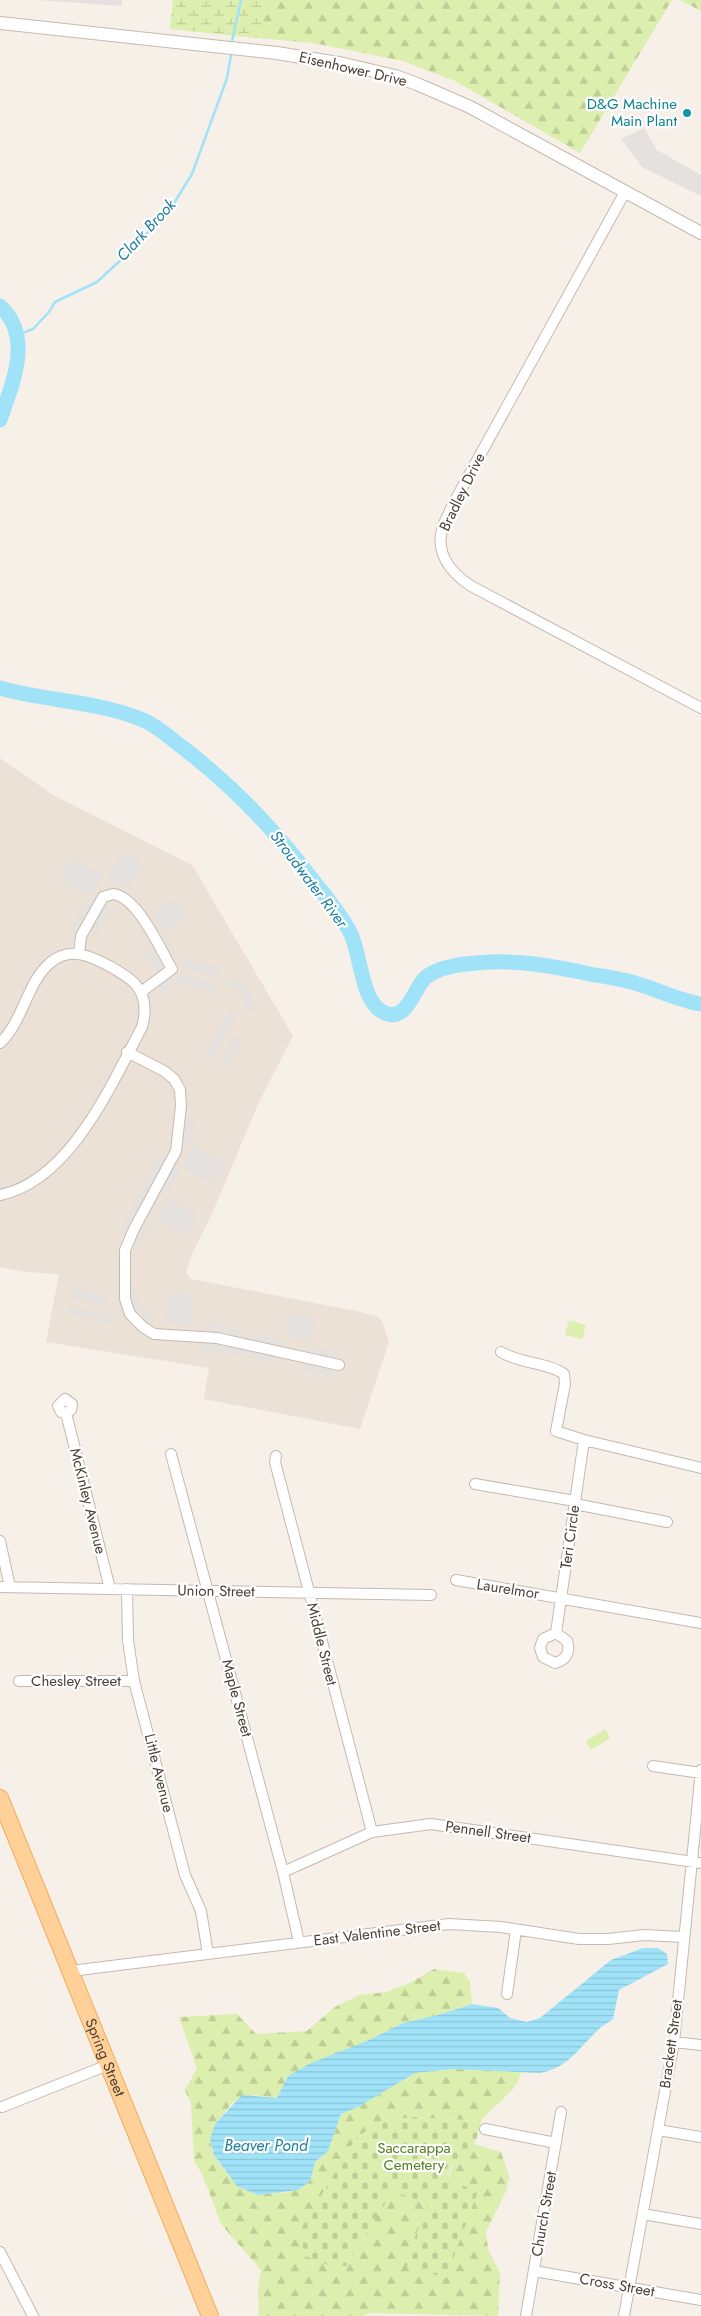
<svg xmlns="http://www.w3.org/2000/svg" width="701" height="2316" viewBox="0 0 701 2316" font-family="Jost,sans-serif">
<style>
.residential{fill:#ebe1d7}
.green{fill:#dcefae}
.forest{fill:url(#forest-firs)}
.wetland{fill:url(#wetland-marsh)}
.cemetery{fill:url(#cemetery-stones)}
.parking{fill:#e4e1de}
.water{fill:url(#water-rules)}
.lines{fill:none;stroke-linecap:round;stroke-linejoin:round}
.stream{stroke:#a0e3f9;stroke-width:2.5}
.river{stroke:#a0e3f9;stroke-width:15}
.minor-casing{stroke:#c6b9ad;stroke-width:12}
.tertiary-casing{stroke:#c6b9ad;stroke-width:14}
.primary-casing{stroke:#f1ac5c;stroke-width:18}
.minor{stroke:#fff;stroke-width:10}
.tertiary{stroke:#fff;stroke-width:12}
.primary{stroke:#ffd199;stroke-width:16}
.culture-dot{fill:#0f9aa8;stroke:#fff;stroke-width:2}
.labels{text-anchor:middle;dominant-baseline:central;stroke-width:4.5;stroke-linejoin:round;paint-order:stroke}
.street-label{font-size:15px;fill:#4b3f36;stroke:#fff}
.culture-label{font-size:15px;fill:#0d838f;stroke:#fff;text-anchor:end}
.park-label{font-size:15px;fill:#547f20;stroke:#fff}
.water-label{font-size:16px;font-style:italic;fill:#1f7fa1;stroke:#fff}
</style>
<defs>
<pattern id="forest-firs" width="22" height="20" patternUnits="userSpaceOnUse" patternTransform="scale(1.25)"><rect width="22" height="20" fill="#dcefae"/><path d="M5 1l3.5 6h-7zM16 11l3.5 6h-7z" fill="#bece96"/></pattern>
<pattern id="wetland-marsh" width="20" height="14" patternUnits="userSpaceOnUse" patternTransform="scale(1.25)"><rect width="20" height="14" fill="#dcefae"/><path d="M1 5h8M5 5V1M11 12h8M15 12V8" fill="none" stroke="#bece96"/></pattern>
<pattern id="cemetery-stones" width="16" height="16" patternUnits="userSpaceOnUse" patternTransform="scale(1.25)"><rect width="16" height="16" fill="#dcefae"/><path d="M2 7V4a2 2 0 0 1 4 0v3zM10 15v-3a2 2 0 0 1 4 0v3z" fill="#bece96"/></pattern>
<pattern id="water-rules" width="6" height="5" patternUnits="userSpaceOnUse" patternTransform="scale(1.25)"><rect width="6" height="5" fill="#a0e3f9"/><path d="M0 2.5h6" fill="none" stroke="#8bc4d6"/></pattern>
</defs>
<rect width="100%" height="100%" fill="#f6f0e9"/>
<path class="residential" d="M0 758 53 795 192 865 293 1036 259 1102 211 1216 192 1254 186 1272 191 1279 356 1311 376 1316 382 1321 389 1342 360 1429 204 1399 209 1368 46 1342 59 1274 26 1272 0 1267Z"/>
<path class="green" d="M569 1320 586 1325 582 1339 565 1335Z
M605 1729 610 1738 591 1750 586 1741Z"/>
<path class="forest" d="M268 0H672L580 153 455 81 403 61 313 43 257 38Z
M680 0H701V11Z
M434 1969 464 1973 470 1982 472 2004 438 2015 403 2023 369 2040 288 2076 278 2098 254 2095 233 2102 215 2124 210 2140 214 2155 227 2174 282 2193 298 2190 309 2181 315 2162 328 2151 341 2114 358 2107 415 2073 453 2069 521 2070C521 2088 492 2107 481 2121L414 2117 346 2266 393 2190 428 2204 478 2191 448 2180 455 2158 474 2144 501 2152 509 2176 507 2189 486 2232 488 2249 500 2273 498 2316 370 2313 362 2316H259L258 2288 261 2270 221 2224 202 2174 194 2161 191 2103 185 2090 197 2068 179 2017 237 2014 256 2034 307 2031 335 2007 359 1995 386 1992 410 1983Z"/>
<path class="wetland" d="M173 0H268L257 38 170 29Z"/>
<path class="cemetery" d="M414 2117 481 2121C479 2128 478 2139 473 2145 459 2161 452 2153 448 2180L478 2191 446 2278 404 2265 428 2204 393 2191 346 2266 328 2265 303 2255 302 2227 356 2138 380 2121Z"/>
<path class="parking" d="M38 0H122V6Z
M644 128 657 150 701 175V196L642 167 621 139Z
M122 853 128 857 131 853 139 858 137 862 142 865 130 885 125 883 123 886 109 877Z
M73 859 103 876 90 895 62 880 65 875 62 873 67 864 70 865Z
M90 896 96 900 79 930 72 926Z
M173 900 175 904 178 902 184 911 181 913 184 919 163 931 152 913Z
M105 904 112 908 96 935 90 931Z
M164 934 177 955 171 959 158 938Z
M150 946 163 967 157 971 144 950Z
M183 959 219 968 217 976 181 966Z
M178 974 209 983 216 988 212 993 206 990 177 982Z
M171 976 175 982 161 992 157 986Z
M234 978 249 992 254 1010 247 1011 243 996 230 984Z
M230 1011 237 1014 214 1056 207 1053Z
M235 1036 242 1040 229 1063 222 1060Z
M187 1115 194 1116 191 1142H184Z
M194 1146 223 1162 220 1168 223 1169 218 1178 215 1177 212 1182 183 1167Z
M160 1155 166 1159 127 1234 120 1231Z
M174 1166 180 1170 167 1193 161 1189Z
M168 1198 195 1212 192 1218 195 1220 190 1230 187 1228 184 1234 157 1219Z
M146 1217 152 1221 139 1244 133 1241Z
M74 1290 108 1299 106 1306 72 1297Z
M136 1291 140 1305 152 1317 149 1323 135 1308 130 1292Z
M178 1292 187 1294V1297L194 1299 188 1326 165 1321 171 1294 177 1295Z
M71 1306 114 1317 112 1324 69 1313Z
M299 1313 309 1315V1318L315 1319 310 1342 287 1336 291 1314 298 1316Z
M208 1324 241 1331 240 1339 207 1331Z
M254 1334 284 1341 282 1348 252 1341Z
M200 1341 245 1349 243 1356 199 1348Z
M310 1347 340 1354 338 1361 308 1354Z
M251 1350 278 1356 276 1363 250 1357Z
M305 1363 335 1370 334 1377 304 1370Z"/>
<path class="water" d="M643 1948H658L667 1954 668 1964 619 1990 613 2019C608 2023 601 2026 597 2031 578 2049 568 2068 540 2073L453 2069 415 2073 358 2107 341 2114 328 2151 315 2162 310 2181 298 2190 258 2195 237 2186 214 2155 210 2139 215 2124 242 2095 277 2098 288 2076 311 2063 369 2040 403 2023 438 2015 472 2004 498 2008 510 2018 527 2022 540 2018 611 1960Z"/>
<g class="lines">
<path class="stream" d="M232 41 241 0
M17 335 33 329 49 312 55 302 97 282 125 256 171 208 192 174 227 78 231 55"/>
<path class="river" d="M0 306C34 337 12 384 0 420
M0 688C45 701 94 701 138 718 155 724 168 736 182 747 232 785 274 829 312 879 325 896 340 913 350 932 361 953 361 1002 383 1012 407 1025 414 987 426 977 439 967 461 964 477 963 516 959 552 966 590 974 606 977 623 979 638 984 659 990 679 1001 701 1004"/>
<defs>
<path id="minor" d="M625 192 452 506C450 512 446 518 444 524 433 551 450 572 471 586L701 708
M79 954 81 936 103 897 113 894C138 897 160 949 172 969L141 992
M0 1043C23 1022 27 982 50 963 70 945 93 957 113 968 124 975 136 981 141 993 146 1003 145 1017 142 1027 111 1085 70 1181 0 1195
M127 1052 164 1071 174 1079 180 1090 181 1106 176 1151 134 1229 125 1250V1299L130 1314 143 1327 154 1334 217 1338 339 1365
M501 1352C520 1364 547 1362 564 1374L565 1384 556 1431 584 1440 701 1468
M66 1413 61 1412 58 1406 65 1399 72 1404 71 1410 66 1413 110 1589
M171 1454 283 1872 299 1942
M276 1456 275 1462 372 1832
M475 1484 575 1501
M575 1504 667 1522
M0 1541 10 1587
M456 1580 701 1623
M0 1587 431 1595
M127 1589 128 1640 134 1681 185 1875 201 1911 208 1954
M556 1633 567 1641C571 1652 566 1660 555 1663L543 1657 540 1648 543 1639 556 1633 584 1440
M19 1681H134
M653 1766 701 1773
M283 1872 372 1832 431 1824 701 1863
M71 1971 449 1924 501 1927 579 1939H608L644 1935 683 1937
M507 1994 516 1930
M674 2042 701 2045
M2 2107 108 2065
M485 2129 556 2143
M658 2130 701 2137
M643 2214 701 2224
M0 2252 33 2316
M534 2271 701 2300
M526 2316 561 2112
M624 2316 674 2042 701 1770"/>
<path id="tertiary" d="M0 23 277 53 344 64 395 76 417 84 470 107 701 233"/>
<g id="primary">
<path id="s1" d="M0 1798 210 2316"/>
</g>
</defs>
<use href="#minor" class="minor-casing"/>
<use href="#tertiary" class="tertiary-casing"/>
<use href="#primary" class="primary-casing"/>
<use href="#minor" class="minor"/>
<use href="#tertiary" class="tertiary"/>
<use href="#primary" class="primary"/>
</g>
<circle class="culture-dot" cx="687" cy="113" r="5"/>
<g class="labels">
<g class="street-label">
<text transform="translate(353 69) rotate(13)">Eisenhower Drive</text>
<text transform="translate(462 492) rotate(-64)">Bradley Drive</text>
<text transform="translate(88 1501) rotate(76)">McKinley Avenue</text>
<text transform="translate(570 1537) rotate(-82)">Teri Circle</text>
<text transform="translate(508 1589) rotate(9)">Laurelmor</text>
<text transform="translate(216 1591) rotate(1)">Union Street</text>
<text transform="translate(322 1644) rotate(76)">Middle Street</text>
<text x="76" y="1681">Chesley Street</text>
<text transform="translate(237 1698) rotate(75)">Maple Street</text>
<text transform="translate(159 1773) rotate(76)">Little Avenue</text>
<text transform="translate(488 1832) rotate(8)">Pennell Street</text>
<text transform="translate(377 1933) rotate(-7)">East Valentine Street</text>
<text transform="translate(671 2044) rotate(-82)">Brackett Street</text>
<text stroke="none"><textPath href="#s1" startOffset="280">Spring Street</textPath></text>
<text transform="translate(544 2214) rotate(-80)">Church Street</text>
<text transform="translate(617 2285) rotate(10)">Cross Street</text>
</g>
<g class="culture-label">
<text x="677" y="104">D&amp;G Machine<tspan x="677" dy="17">Main Plant</tspan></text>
</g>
<g class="park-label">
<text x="414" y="2148">Saccarappa<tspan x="414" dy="17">Cemetery</tspan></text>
</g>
<g class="water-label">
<text transform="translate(146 230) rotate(-47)">Clark Brook</text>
<text transform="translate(309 879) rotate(53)">Stroudwater River</text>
<text x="266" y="2145">Beaver Pond</text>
</g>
</g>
</svg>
